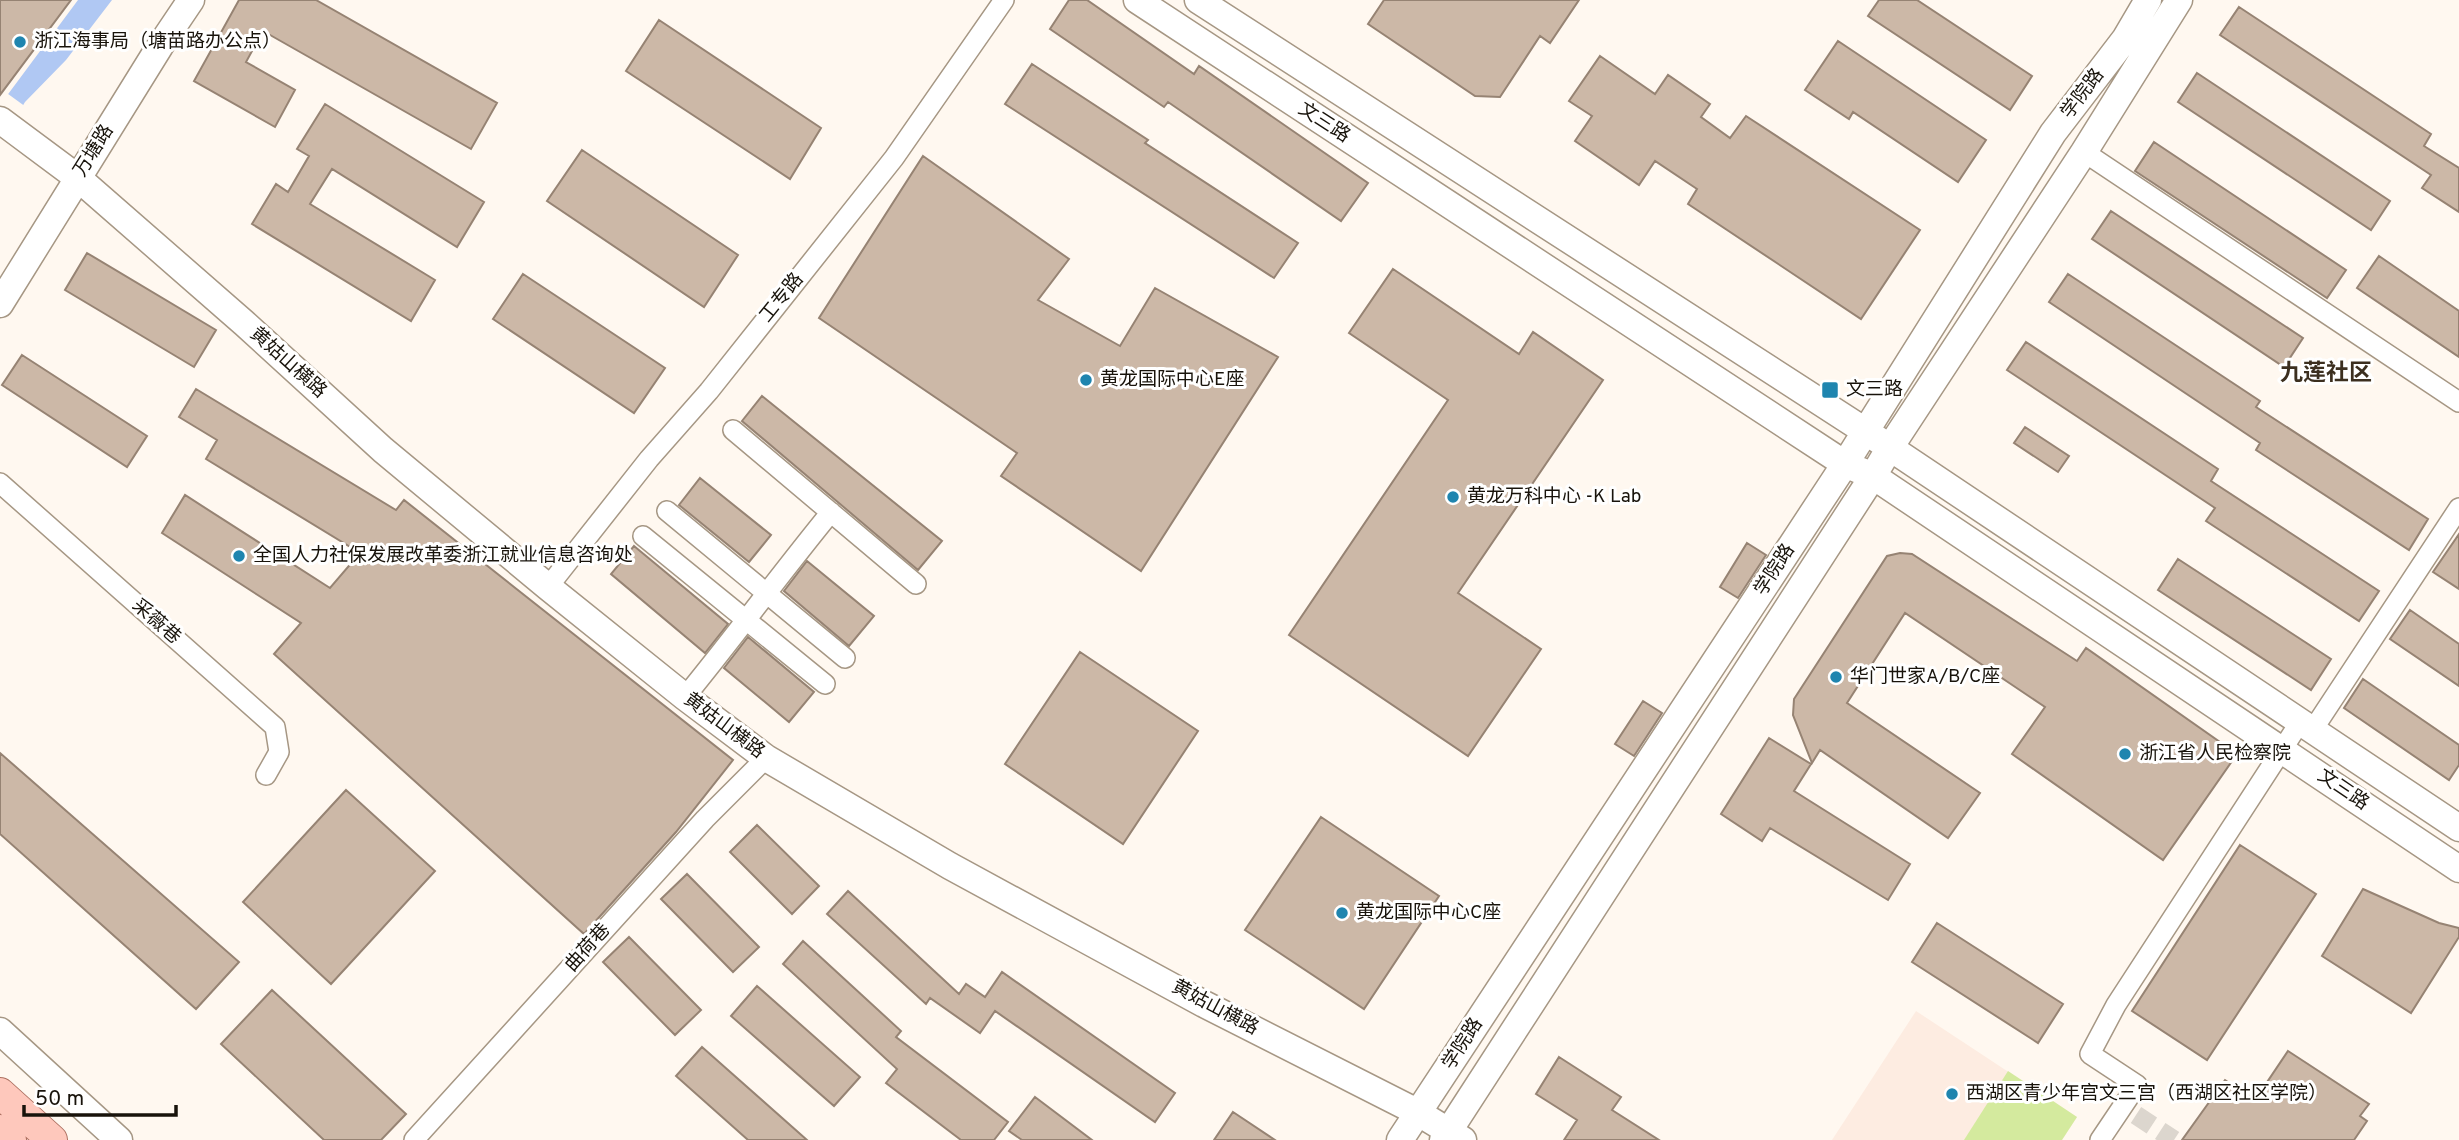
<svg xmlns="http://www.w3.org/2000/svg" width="2459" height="1140" viewBox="0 0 2459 1140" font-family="Overpass,'Noto Sans SC',sans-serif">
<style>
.education{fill:#fdece1}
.green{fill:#d4ea9e}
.water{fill:#b0c8f3}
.pier{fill:#fff8f0}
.building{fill:#ccb8a7;stroke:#968373;stroke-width:2}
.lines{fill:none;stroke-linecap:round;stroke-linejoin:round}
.street-tunnel{stroke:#dcd6ce;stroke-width:19;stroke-dasharray:19 10;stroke-linecap:butt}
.street-casing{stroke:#a69784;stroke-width:22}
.secondary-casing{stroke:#a69784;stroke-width:29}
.primary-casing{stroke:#ad7161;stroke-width:32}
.street{stroke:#fff;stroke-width:19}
.secondary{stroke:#fff;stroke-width:26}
.primary{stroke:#fec8bc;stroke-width:30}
.poi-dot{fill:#1f85af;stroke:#fff;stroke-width:2.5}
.labels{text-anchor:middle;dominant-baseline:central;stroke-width:6;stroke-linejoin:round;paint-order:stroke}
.poi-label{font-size:19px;fill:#18130b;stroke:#fff;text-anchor:start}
.street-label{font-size:19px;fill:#18130b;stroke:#fff}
.quarter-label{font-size:23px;font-weight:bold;fill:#3c2f1f;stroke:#fff}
</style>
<rect width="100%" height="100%" fill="#fff8f0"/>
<path class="education" d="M1916 1011 2077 1117 2062 1140H1832Z"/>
<path class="green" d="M2008 1071 2077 1117 2062 1140H1964Z"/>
<path class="water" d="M78 0H112L66 60 25 102 0 144V105Z"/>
<path class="pier" d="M4 91 26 107 0 148V98Z"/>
<path class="building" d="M0 0H71L0 95Z
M239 0H316L497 103 471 149 263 31 246 62 295 90 275 127 194 81Z
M1069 0H1087L1194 74 1199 66 1368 183 1341 221 1168 102 1164 107 1050 29Z
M1384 0H1579L1550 43 1540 36 1500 97 1475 96 1368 24Z
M1879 0H1917L2032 76 2010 110 1868 16Z
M2239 7 2431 134 2424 146 2459 168V212L2422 188 2431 175 2220 35Z
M659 20 821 128 790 179 626 71Z
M1838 41 1986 140 1958 182 1853 112 1849 119 1805 90Z
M1600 56 1655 94 1668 75 1710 104 1701 117 1730 138 1746 116 1920 230 1861 319 1688 204 1697 189 1655 161 1639 185 1575 141 1592 116 1569 101Z
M1032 64 1148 140 1145 143 1298 243 1274 278 1005 104Z
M2197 73 2390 201 2371 230 2178 102Z
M325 104 484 202 457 247 332 169 310 204 435 280 411 321 252 224 276 184 288 192 309 156 297 149Z
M2154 142 2346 270 2327 298 2135 171Z
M582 150 738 255 704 307 547 201Z
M923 156 1069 259 1038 300 1120 346 1155 288 1278 357 1141 571 1001 476 1017 453 819 318Z
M2111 211 2303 338 2284 367 2092 239Z
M87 253 216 330 194 367 65 290Z
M2379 256 2459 311V357L2357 288Z
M1393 269 1519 354 1533 332 1603 380 1458 593 1541 649 1468 756 1289 635 1448 400 1349 333Z
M523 274 665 368 634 413 493 319Z
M2068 274 2260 401 2256 407 2428 519 2409 550 2256 450 2260 443 2049 302Z
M2026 342 2218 469 2211 481 2379 591 2359 621 2206 521 2215 508 2007 370Z
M22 355 147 436 127 467 2 385Z
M196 389 396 510 404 500 733 760 676 832 584 934 274 654 301 623 162 533 185 495 330 588 360 553 206 459 217 440 179 417Z
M762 396 942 541 918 570 742 421Z
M2025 427 2069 456 2058 472 2014 443Z
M700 478 771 535 749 562 679 505Z
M2459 534V589L2433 572Z
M1747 543 1766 555 1738 598 1720 587Z
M634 546 728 624 705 653 611 574Z
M1900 553 1912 554 2077 661 2086 648 2237 754 2163 860 2012 754 2045 707 1905 613 1847 703 1980 793 1948 838 1820 750 1812 763 1793 715 1794 699 1887 556Z
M2178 559 2331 659 2311 690 2158 590Z
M807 561 874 616 849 646 784 591Z
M2410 610 2459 644V686L2390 639Z
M748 637 814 692 789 722 724 668Z
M1080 652 1198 731 1123 844 1005 764Z
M2363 679 2459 745V765L2449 780 2344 708Z
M1643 701 1662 713 1634 756 1615 744Z
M1769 738 1811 764 1794 791 1910 864 1888 900 1770 828 1762 841 1721 814Z
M0 753 239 962 196 1009 0 834Z
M346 790 435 871 331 984 243 902Z
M1321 817 1439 896 1364 1009 1245 930Z
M757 825 819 886 792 914 730 852Z
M2240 845 2316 894 2207 1060 2132 1011Z
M687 874 759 947 733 972 661 899Z
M2363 889 2439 923 2459 928V937L2411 1013 2322 956Z
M848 891 959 994 966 984 985 997 1002 972 1175 1093 1155 1122 995 1011 980 1033 930 998 926 1004 827 914Z
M1937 923 2063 1004 2038 1043 1912 962Z
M629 937 701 1010 675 1035 603 962Z
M803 941 901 1031 896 1037 1008 1122 994 1140H961L886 1083 897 1069 783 964Z
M757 986 860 1077 834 1106 731 1016Z
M272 990 406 1114 381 1140H324L221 1044Z
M702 1047 807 1140H748L676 1076Z
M2288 1051 2369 1104 2360 1116 2367 1121 2354 1140H2182L2225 1080 2255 1100Z
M1559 1057 1621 1097 1612 1110 1659 1140H1564L1577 1120 1536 1094Z
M1035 1097 1092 1140H1022L1009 1131Z
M1233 1112 1275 1140H1214Z"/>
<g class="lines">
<path class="street-tunnel" d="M2136 1115 2174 1140"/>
<defs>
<path id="street" d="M2084 152 2459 402
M733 430 916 584
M0 483 275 727 279 752 266 775
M667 511 845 658
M643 536 825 684
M548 587 649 459 709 391 894 158 1004 0
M685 697C735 636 781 573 831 512
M2312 731 2459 508
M414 1140 705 819 766 758
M2100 1140 2137 1085 2090 1054 2116 1005 2300 722"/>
<path id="secondary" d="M1137 0 1845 464 1873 476 2459 869
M1198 0 1865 431 2459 828
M0 120 78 178 244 323 383 450 548 587 685 697 766 758 950 866 1204 1004 1417 1112 1463 1140
M0 304 160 46 191 0
M0 1031 119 1140
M1400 1140 1845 464 2053 133 2125 39 2148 0
M1443 1140 1873 476 1889 449 2084 152 2179 0"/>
<path id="primary" d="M0 1093 52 1140
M0 1130 11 1140"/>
</defs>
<use href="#street" class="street-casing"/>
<use href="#secondary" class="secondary-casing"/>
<use href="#primary" class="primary-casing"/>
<use href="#street" class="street"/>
<use href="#secondary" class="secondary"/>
<use href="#primary" class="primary"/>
</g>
<g class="poi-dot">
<circle cx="20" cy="42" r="7"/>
<circle cx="1086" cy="380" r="7"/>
<rect x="1821" y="381" width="18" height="18" rx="3.5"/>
<circle cx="1453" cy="497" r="7"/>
<circle cx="239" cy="556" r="7"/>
<circle cx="1836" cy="677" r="7"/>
<circle cx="2125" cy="754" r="7"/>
<circle cx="1342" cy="913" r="7"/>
<circle cx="1952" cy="1094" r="7"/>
</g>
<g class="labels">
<g class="poi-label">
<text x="34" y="42">浙江海事局（塘苗路办公点）</text>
<text x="1100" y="380">黄龙国际中心E座</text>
<text x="1846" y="390">文三路</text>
<text x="1467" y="497">黄龙万科中心 -K Lab</text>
<text x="253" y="556">全国人力社保发展改革委浙江就业信息咨询处</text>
<text x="1850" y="677">华门世家A/B/C座</text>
<text x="2139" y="754">浙江省人民检察院</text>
<text x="1356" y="913">黄龙国际中心C座</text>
<text x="1966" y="1094">西湖区青少年宫文三宫（西湖区社区学院）</text>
</g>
<g class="street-label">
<text transform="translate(2083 94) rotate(-53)">学院路</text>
<text transform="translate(1324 123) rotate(33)">文三路</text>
<text transform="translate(94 151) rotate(-58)">万塘路</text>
<text transform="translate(782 298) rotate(-51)">工专路</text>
<text transform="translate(288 363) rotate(42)">黄姑山横路</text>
<text transform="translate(1775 570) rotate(-57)">学院路</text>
<text transform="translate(156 622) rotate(41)">采薇巷</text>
<text transform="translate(724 726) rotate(37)">黄姑山横路</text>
<text transform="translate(2343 790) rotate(34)">文三路</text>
<text transform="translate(588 948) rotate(-48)">曲荷巷</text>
<text transform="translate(1215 1008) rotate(28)">黄姑山横路</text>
<text transform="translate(1463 1044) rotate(-57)">学院路</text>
</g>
<g class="quarter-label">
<text x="2326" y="374">九莲社区</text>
</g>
</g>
<path d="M24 1105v10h152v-10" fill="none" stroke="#18130b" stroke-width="3.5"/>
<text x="35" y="1105" font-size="21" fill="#18130b" stroke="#ffffff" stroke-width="5" paint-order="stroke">50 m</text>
</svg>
